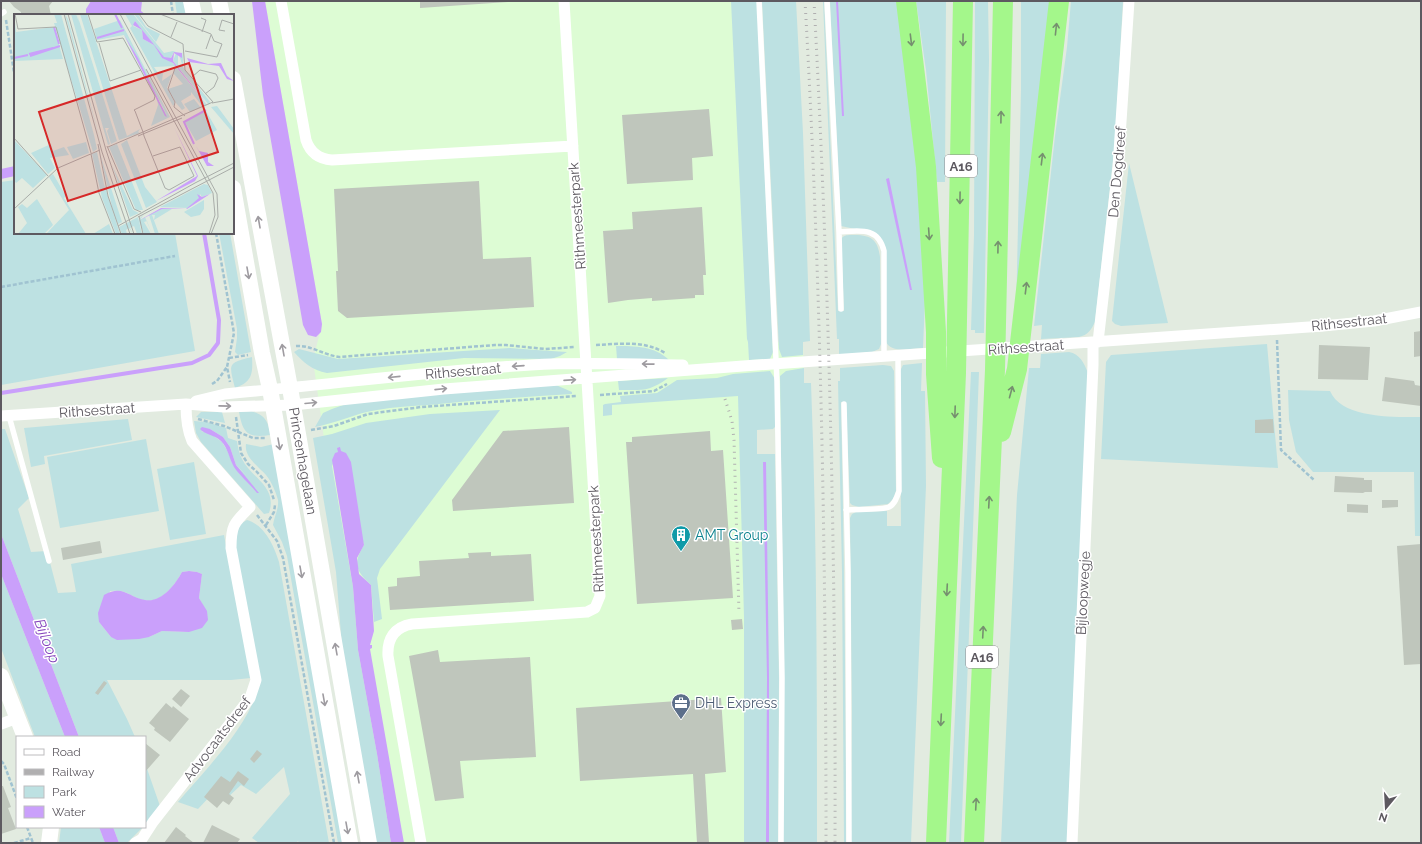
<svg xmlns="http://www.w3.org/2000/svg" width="1422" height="844" viewBox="0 0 1422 844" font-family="Raleway,sans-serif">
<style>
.commercial{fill:#ddfcd4}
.green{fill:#bde1e2;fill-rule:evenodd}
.water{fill:#caa0fb}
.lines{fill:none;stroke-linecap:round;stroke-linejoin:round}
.stream{stroke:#caa0fb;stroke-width:4}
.building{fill:#bfc6bc}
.path{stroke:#a0c3d1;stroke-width:2.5;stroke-dasharray:4 2;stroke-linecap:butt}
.lane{stroke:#fff;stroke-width:5.5}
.street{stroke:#fff;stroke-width:11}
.secondary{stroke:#fff;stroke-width:16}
.highway{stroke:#a4f78b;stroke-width:20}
.rail{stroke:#b0afb0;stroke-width:3;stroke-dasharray:1 5;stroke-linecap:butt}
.oneway{stroke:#76906f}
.oneway2{stroke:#9e9ba0}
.labels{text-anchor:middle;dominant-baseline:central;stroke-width:3;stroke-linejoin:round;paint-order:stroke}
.shield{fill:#fff;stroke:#8e8b90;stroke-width:1}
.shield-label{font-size:13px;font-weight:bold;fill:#5d5960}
.street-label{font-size:14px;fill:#5d5960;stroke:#fff}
.culture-label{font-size:14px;fill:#0d838f;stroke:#fff;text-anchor:start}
.service-label{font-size:14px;fill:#4e5e75;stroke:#fff;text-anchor:start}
.water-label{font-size:15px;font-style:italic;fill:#8445bc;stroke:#fff}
.inset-river{fill:none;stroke:#caa0fb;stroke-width:2}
.inset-road{fill:none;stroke:#a9ada9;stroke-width:1}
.view{fill:#d62828;fill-opacity:0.15;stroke:#d62828;stroke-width:2}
.inset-edge{fill:none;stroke:#5d5960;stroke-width:2}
</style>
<rect width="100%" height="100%" fill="#e2ebe0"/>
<path class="commercial" d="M265 1H756L772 342 803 343 804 381 782 427H754L777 843H383L346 596 313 360 322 324Z"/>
<path class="green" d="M175 1H184L186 15H177Z
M731 1H757L773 352 770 359 749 360 748 342 747 339Z
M762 1H796L803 133 810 341 803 342V355L782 357 779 349Z
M823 1H824L838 311H844L841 239C844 234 850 235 855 235 872 235 878 241 880 257L881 344 879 349 872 352 839 355V339H837Z
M830 1H899L915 130 925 300 923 348C912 348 892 354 886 342L881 240 855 229 841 226Z
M916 1H946L945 182H937L926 70Z
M975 1H988L989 60 984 333H975V330H971L974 235Z
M1021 1H1055L1016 315 1021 90Z
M1071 1H1123L1115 143 1095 322C1091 330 1088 335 1079 337L1041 339 1042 325 1034 326 1055 136 1067 47Z
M1129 163 1168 323 1121 326 1115 324 1112 321Z
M15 180V233H175L195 351 1 385V182Z
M219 233H230L251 352 238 355 235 352 237 338V329Z
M1267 344 1278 468 1101 459 1106 362 1111 355Z
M616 346C635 346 655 346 669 360L617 359Z
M510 348 536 350 567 352 560 356 551 359 464 358 327 373C312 370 304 363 294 352L299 349 338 359Z
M1069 352C1080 354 1084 363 1088 373L1067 843H1001L1017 495 1029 368H1040L1041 354Z
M252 357C253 374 252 382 235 388 229 364 227 363 252 357Z
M922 363 921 391H925L926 486 911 843H851L852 712 850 518 852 514 856 512 887 511V526H901L900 371 903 365Z
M883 365 891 366 894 371 896 491 893 499 888 504 859 507 852 505 850 503 846 402H841C844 549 846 696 846 843H844L842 572 838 381H840V368Z
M804 368V383H811C817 536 817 690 817 843H783L784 678 780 376 786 371Z
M770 371 775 379V427L773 429 757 430V454H775L779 678 778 843H744V617L738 396 612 405V415L603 416V405L605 404 621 402 620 396 657 393 677 380 717 378 733 374Z
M971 372H979L961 843H949Z
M668 378C649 392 642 390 619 390L618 381Z
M556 385 572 392V394C524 397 477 400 429 405 412 406 394 407 377 410 356 413 337 423 315 427L323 413 332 409 346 404 417 395Z
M1288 390 1330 391C1342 419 1395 417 1421 417V536H1415L1414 472H1313L1296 452 1289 420Z
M500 410 380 569 377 578 382 619 374 622 371 585C355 570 353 564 364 545L338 452 332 466 353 587 358 650 377 754 391 843H375L342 647 336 572 313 438 332 434 366 423 430 414Z
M251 411C266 416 267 420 271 435 248 438 243 434 239 412Z
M201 412H222L225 423 196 417Z
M128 419 132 440 44 456 45 464 31 467 24 428Z
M194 421 207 422 226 428 228 438 237 441C238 447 239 454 242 459 251 478 278 486 269 513L264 514 201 442 196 433ZM210 429 223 437 230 447 236 465 247 476 232 462 228 452 222 442 211 434 201 431Z
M1 429H5L29 498 18 509 31 552 47 551 58 593 76 592 71 564 224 535 251 678 231 680H107L127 719 135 737H79L1 534ZM189 571 197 572 202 574 199 598 206 611 189 632 162 631 149 637H111L99 622 110 591C127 589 129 596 143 600 160 605 175 585 182 572Z
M146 439 159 511 60 528 47 457Z
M246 444 261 447 274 444 345 843H338L287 556 282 542 273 525C274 517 279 509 278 500 276 492 271 481 266 475 258 466 244 457 246 444Z
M194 462 206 534 170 540 157 469Z
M247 520C265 525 274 546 279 562L329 843H299L298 841 296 843H259L252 838 290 794 284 767 256 794 241 785 225 800 215 791 198 809 178 802C206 769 252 723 260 681L234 542C236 532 237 525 247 520Z
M1 574 65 737H35L1 648Z
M145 763 160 806 145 825Z
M61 827H99L105 843H59Z
M113 827H143L127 843H119Z"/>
<path class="water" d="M91 1H142L141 11 146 15H86V9Z
M252 1H265L322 324 321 332 316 337 308 335 303 325 263 95Z
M836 1H838L844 116H842Z
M15 166V176L1 179V169Z
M889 178 912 290H910L886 179Z
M202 427 210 429 223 437 230 447 236 465 259 493H257C250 484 240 476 234 467 229 458 228 448 221 441 215 435 204 434 200 429Z
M340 447 341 451 346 453 351 462 364 545 357 558 359 574 371 585 374 631 370 645H372V648L370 649 404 843H391L377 754 358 650 353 587 332 460 335 453 338 452 337 448Z
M763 462H766L769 677V843H766L767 678Z
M1 534 79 737H65L1 574Z
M189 571 197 572 202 574 199 598 207 611 208 620 202 628 189 632 162 631 149 637 139 639 117 640 111 637 99 622 98 613 104 595C123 584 128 597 145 600 161 603 175 585 182 572Z
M99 827H113L119 843H105Z"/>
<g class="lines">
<path class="stream" d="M1 393 192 363 209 355 218 343 219 320 204 233"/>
</g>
<path class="building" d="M9 1H53L49 6 51 15H21V12L14 7Z
M420 1H508V2L420 8Z
M709 109 713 156 692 158 693 180 627 184 622 115Z
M479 181 483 259 531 257 534 307 347 318 338 311 336 271H338L334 189Z
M702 207 706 275H703L704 295H695V298L652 301V298L628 300 608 303 603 231 633 229 632 212Z
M1421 331V356L1414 357V332Z
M1319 345 1370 347 1368 380 1318 379Z
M1385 377 1414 381 1415 385 1421 386V406L1382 401Z
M1273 419 1274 433H1255V420Z
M569 427 574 503 453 511 452 500 503 431Z
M710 431 711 451 723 450 733 598 637 604 626 442H632V437Z
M1335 476 1364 478V480H1372V492H1365L1363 493 1334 492Z
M1382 500H1398V507L1382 508Z
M1347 504 1368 505V513L1347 512Z
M100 541 102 553 63 560 61 548Z
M1421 544V664L1404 665 1397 546Z
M491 552V556L531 554 534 601 390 610 388 587 397 586V578L420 576 419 561 469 558 468 553Z
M742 619 743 629 732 630 731 620Z
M438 650 440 662 530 657 536 757 460 761 464 798 435 801 409 656Z
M104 681 107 683 98 695 95 693Z
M181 689 190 696 181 707 172 699Z
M721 698 726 772 705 774 709 843H697L693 774 580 781 576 708Z
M166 703 172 708 173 706 189 719 170 742 154 730 155 728 149 723Z
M145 743 160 755 145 772Z
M257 750 262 754 254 763 250 759Z
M238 771 249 779 244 786 238 781 229 794 234 798 229 805 223 801 217 808 204 797 221 776 230 782Z
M1 786H3L11 807 8 808 16 829 1 834Z
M212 825 240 839 237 843H203Z
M176 827 186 835 185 836 194 843H164Z"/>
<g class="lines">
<path class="path" d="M171 1 173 15
M6 20 15 79
M216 233 234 333 227 367 230 382
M1 287 175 256
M1277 340 1281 450 1314 480
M596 345C619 344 644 340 665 353
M296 346C311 345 324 355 339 357L495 345H506L545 349 575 347
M229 358 248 355
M212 384 217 381 227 367
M600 395 654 391 667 384
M236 417 241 453 248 464 256 471 269 485 274 500
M198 419 224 426 253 438H265
M311 430 334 426 368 414 421 407 577 396
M257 515 277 541 283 558 334 843
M266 525 274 512 275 505
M1 761 4 764 17 799
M27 827 33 843
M14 843 31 838"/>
<path class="lane" d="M759 1 777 381 782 678 781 843
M827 1 839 232 841 309
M1 14 4 12
M839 232C859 231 878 226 884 251V356
M844 404 848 572 849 843
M9 416 49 561
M846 510C855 509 882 510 889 507 895 504 897 497 899 491L898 356"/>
<path class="street" d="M281 1 306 140C310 152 318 159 332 160L573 146
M1098 342 1118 167 1129 1
M196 401 225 394C327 385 429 371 531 365 581 362 632 364 683 365
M1 416 186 404 224 407 293 405 444 389 743 366 1323 326 1374 321 1421 312
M1 724 17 718
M135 843 142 839 153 822 250 698 256 680 231 548C231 525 234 523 250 507L192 441C187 430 186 417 186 404
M421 843 388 656C387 639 394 627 412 624L587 612 595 608 600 596 564 1
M1072 843 1093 365V343"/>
<path class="secondary" d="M191 1 194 15
M219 1 222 15
M233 79 290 388 369 843
M233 188 262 353 270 389 350 843
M1 676 25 737
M49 843 51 827"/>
<path class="highway" d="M906 1 926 167 936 332V374L942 458
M1001 432 1017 369 1059 1
M936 843 956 373 963 1
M974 843 995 370 1003 1"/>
<path class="rail" d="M805 1C821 281 826 562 826 843
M814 1C829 281 836 562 835 843
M725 399 732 421 734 440 739 613"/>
</g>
<defs><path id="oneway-shaft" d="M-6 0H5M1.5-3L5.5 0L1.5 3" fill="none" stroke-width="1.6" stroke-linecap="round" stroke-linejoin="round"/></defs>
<g class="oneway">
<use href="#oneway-shaft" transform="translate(1056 29) rotate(-84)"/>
<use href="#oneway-shaft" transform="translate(911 40) rotate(83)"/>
<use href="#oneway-shaft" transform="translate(963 40) rotate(91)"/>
<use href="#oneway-shaft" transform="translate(1001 117) rotate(-89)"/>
<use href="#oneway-shaft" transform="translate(1042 159) rotate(-83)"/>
<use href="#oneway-shaft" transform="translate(960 198) rotate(91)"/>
<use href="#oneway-shaft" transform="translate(929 234) rotate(86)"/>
<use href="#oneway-shaft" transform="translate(998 247) rotate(-89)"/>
<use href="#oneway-shaft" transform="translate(1026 288) rotate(-83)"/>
<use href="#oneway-shaft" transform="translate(1011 392) rotate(-75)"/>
<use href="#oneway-shaft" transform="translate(955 412) rotate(92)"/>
<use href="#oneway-shaft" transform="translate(989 502) rotate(-87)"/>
<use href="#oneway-shaft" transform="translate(947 590) rotate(93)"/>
<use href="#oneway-shaft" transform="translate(983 632) rotate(-87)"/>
<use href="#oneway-shaft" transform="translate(941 720) rotate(93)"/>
<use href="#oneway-shaft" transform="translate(976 804) rotate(-87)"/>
</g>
<g class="oneway2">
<use href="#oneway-shaft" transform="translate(259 222) rotate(-100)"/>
<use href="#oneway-shaft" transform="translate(248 273) rotate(80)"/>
<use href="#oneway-shaft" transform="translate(283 350) rotate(-100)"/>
<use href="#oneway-shaft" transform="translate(648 364) rotate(-179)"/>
<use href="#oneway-shaft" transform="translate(518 366) rotate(176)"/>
<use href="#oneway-shaft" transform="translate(394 377) rotate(174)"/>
<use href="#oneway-shaft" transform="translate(570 380) rotate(-4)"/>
<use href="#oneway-shaft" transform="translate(441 389) rotate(-6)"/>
<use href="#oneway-shaft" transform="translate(311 403) rotate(-5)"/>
<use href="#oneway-shaft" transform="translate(225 406) rotate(1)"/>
<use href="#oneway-shaft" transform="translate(279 444) rotate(80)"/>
<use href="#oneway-shaft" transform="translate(301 572) rotate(80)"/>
<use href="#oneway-shaft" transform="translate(336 649) rotate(-100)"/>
<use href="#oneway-shaft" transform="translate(324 700) rotate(80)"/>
<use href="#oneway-shaft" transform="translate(358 777) rotate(-100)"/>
<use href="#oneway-shaft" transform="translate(347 828) rotate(80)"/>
</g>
<defs>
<symbol id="building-pin" viewBox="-11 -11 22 30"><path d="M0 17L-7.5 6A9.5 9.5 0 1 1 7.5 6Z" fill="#0f9aa8" stroke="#fff"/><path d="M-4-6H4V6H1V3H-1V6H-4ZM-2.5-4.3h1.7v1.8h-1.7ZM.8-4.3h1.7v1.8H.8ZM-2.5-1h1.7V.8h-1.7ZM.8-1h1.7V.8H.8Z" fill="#fff"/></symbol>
<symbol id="office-pin" viewBox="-11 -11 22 30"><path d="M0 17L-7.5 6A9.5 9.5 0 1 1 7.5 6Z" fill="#5c6f8a" stroke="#fff"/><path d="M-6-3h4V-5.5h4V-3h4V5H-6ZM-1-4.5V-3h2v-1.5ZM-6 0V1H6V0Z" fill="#fff"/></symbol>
</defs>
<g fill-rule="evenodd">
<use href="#building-pin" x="670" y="524" width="22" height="30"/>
<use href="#office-pin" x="670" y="692" width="22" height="30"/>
</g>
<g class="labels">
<g class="shield">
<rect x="945" y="155" width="32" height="22" rx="3"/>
<rect x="966" y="646" width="32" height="22" rx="3"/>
</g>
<g class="shield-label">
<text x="961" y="166">A16</text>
<text x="982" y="657">A16</text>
</g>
<g class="street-label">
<text transform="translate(1117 172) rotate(-85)">Den Dogdreef</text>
<text transform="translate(577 216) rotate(-94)">Rithmeesterpark</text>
<text transform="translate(1349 322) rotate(-6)">Rithsestraat</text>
<text transform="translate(1026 347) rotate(-4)">Rithsestraat</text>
<text transform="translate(463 371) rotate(-5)">Rithsestraat</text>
<text transform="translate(97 410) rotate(-4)">Rithsestraat</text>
<text transform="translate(303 461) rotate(80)">Princenhagelaan</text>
<text transform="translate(596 539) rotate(-93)">Rithmeesterpark</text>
<text transform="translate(1083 593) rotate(-87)">Bijloopwegje</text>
<text transform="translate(217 739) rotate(-53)">Advocaatsdreef</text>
</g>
<g class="culture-label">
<text x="695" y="535">AMT Group</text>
</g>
<g class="service-label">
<text x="695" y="703">DHL Express</text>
</g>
<g class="water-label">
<text transform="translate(47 641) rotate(69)">Bijloop</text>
</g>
</g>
<g transform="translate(14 14)">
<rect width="220" height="220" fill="#e2ebe0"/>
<path d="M0 0 2 18 40 13 49 45 0 47ZM40 0H47L80 121 83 135 79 138 40 9H43ZM51 0 54 5 88 133ZM57 0H62L65 8 63 0 103 127 97 130 93 117 95 114H91L96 130 94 131ZM66 0H73L113 122 126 115 124 118 126 119 105 126ZM111 0H119L150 39 159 37 165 39 160 38 156 45 149 43 121 7 119 12 128 16 129 25 140 31 148 44 154 45 162 52 140 53 144 59H149L148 67 158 60 153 74 161 89 159 92 116 14 118 12ZM120 0H124L132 13 146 20 142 28ZM106 6 156 103 137 112 144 91 143 85 153 101 110 21 83 26 80 15ZM169 37V53L196 88 195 91 159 47 162 39 164 40V51L168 50 165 41 168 43ZM162 53 193 91 189 93 177 78V81L167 87 171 94 168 96 162 89 154 75 169 70 159 59ZM180 85 187 94 176 98 170 90ZM203 92 220 115V120L197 93ZM192 97 203 116 182 127 171 108ZM0 126 33 161 19 174 8 164 2 169 0 166ZM113 126 131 173 143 188 132 194 107 130 110 128 119 152 110 128ZM72 128 75 139 59 145 53 133ZM37 130 39 137 50 133 55 141 36 144 41 154 34 160 17 139ZM103 130 129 196H122L95 133ZM83 138 90 170 106 220H102L88 184 78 140ZM86 140 108 208 104 210 99 197ZM98 151 119 196 125 199 116 203ZM39 160 52 182 50 184 72 220H32L55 196 35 163ZM190 170 194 171 198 179 188 183 186 180V184L174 194 146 193ZM23 185 39 211 30 220H4L13 209 4 193 8 190 13 194ZM190 186V195L186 201 177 203 170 198ZM148 195H158L140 206 141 201H138L145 220H141L135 201ZM130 200 126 206 131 203 138 220 133 207 130 208 137 220H130L125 207V205ZM124 203 128 220H123L120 212 116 214 119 220 115 214 112 216 113 220H108L105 213ZM95 210 99 220H79Z" fill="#bde1e2"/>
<path d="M121 7 150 43 157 44 160 38 168 39V44L160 39 159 47 193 90 159 49 148 44 140 31 129 25 128 16 119 11ZM110 21 124 44 153 103 151 102ZM173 44 194 50 207 49 213 62 220 67 213 65 205 52 175 48ZM160 113 184 162 181 167 142 187 183 162ZM182 132 185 137 194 139V148L200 152H193ZM183 180 188 183 196 180 173 195H148L126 206 147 194 172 195 185 184Z" fill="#caa0fb"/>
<path class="inset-river" d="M101 0 108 14M40 13 45 30M83 24 110 16M15 40 39 34M16 42 46 32M0 44 14 41M180 130 170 108 192 96"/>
<path class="inset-road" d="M1 0 4 15 42 13 77 139M50 0 88 138 116 220M54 0 92 136 120 220M74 0 83 28 109 24 141 82 140 86 120 96 121 97 129 118 130 122 151 174 155 176 180 162 166 133 139 142M106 0 203 180 204 203 197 220M125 0 134 12 169 30 171 56 199 88M146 0 197 20 200 27 208 30 203 43 171 37M187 4 192 6 188 18M211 17 205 16 208 6 220 10V23M157 23 163 8M85 29 96 67 127 56M192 35 197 21M161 54 154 75 161 88 160 93 171 102M132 55 199 179 201 201 195 220M178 63 186 56 202 60 204 64 200 73 191 80M198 89 220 85M124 122 168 104M0 124 34 162M84 130 94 182 107 220M93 132 120 195 127 198M94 133 199 88M77 140 85 179 101 220M181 169 220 149M0 195 44 154 86 136M125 202 129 220M124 203 220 153M104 212 181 169"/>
<path class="view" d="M175 49 204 138 54 187 25 98Z"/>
<rect width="220" height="220" class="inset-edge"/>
</g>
<rect width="1422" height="844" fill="none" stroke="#5d5960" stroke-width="4"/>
<rect x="16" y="736" width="130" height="92" fill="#ffffff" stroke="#bebdbf"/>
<rect x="24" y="749" width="20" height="6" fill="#ffffff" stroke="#bebdbf"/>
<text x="52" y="756" font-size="12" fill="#5d5960">Road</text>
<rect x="24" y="769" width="20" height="6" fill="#b0afb0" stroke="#bebdbf"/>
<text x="52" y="776" font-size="12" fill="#5d5960">Railway</text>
<rect x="24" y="786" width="20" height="12" fill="#bde1e2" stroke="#bebdbf"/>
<text x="52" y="796" font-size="12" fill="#5d5960">Park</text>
<rect x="24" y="806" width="20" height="12" fill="#caa0fb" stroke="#bebdbf"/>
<text x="52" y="816" font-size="12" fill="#5d5960">Water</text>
<g transform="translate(1386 808) rotate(198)" stroke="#ffffff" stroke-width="3" paint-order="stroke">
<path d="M0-3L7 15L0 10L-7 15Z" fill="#5d5960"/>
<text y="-6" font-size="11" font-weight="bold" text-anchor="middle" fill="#5d5960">N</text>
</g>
</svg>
